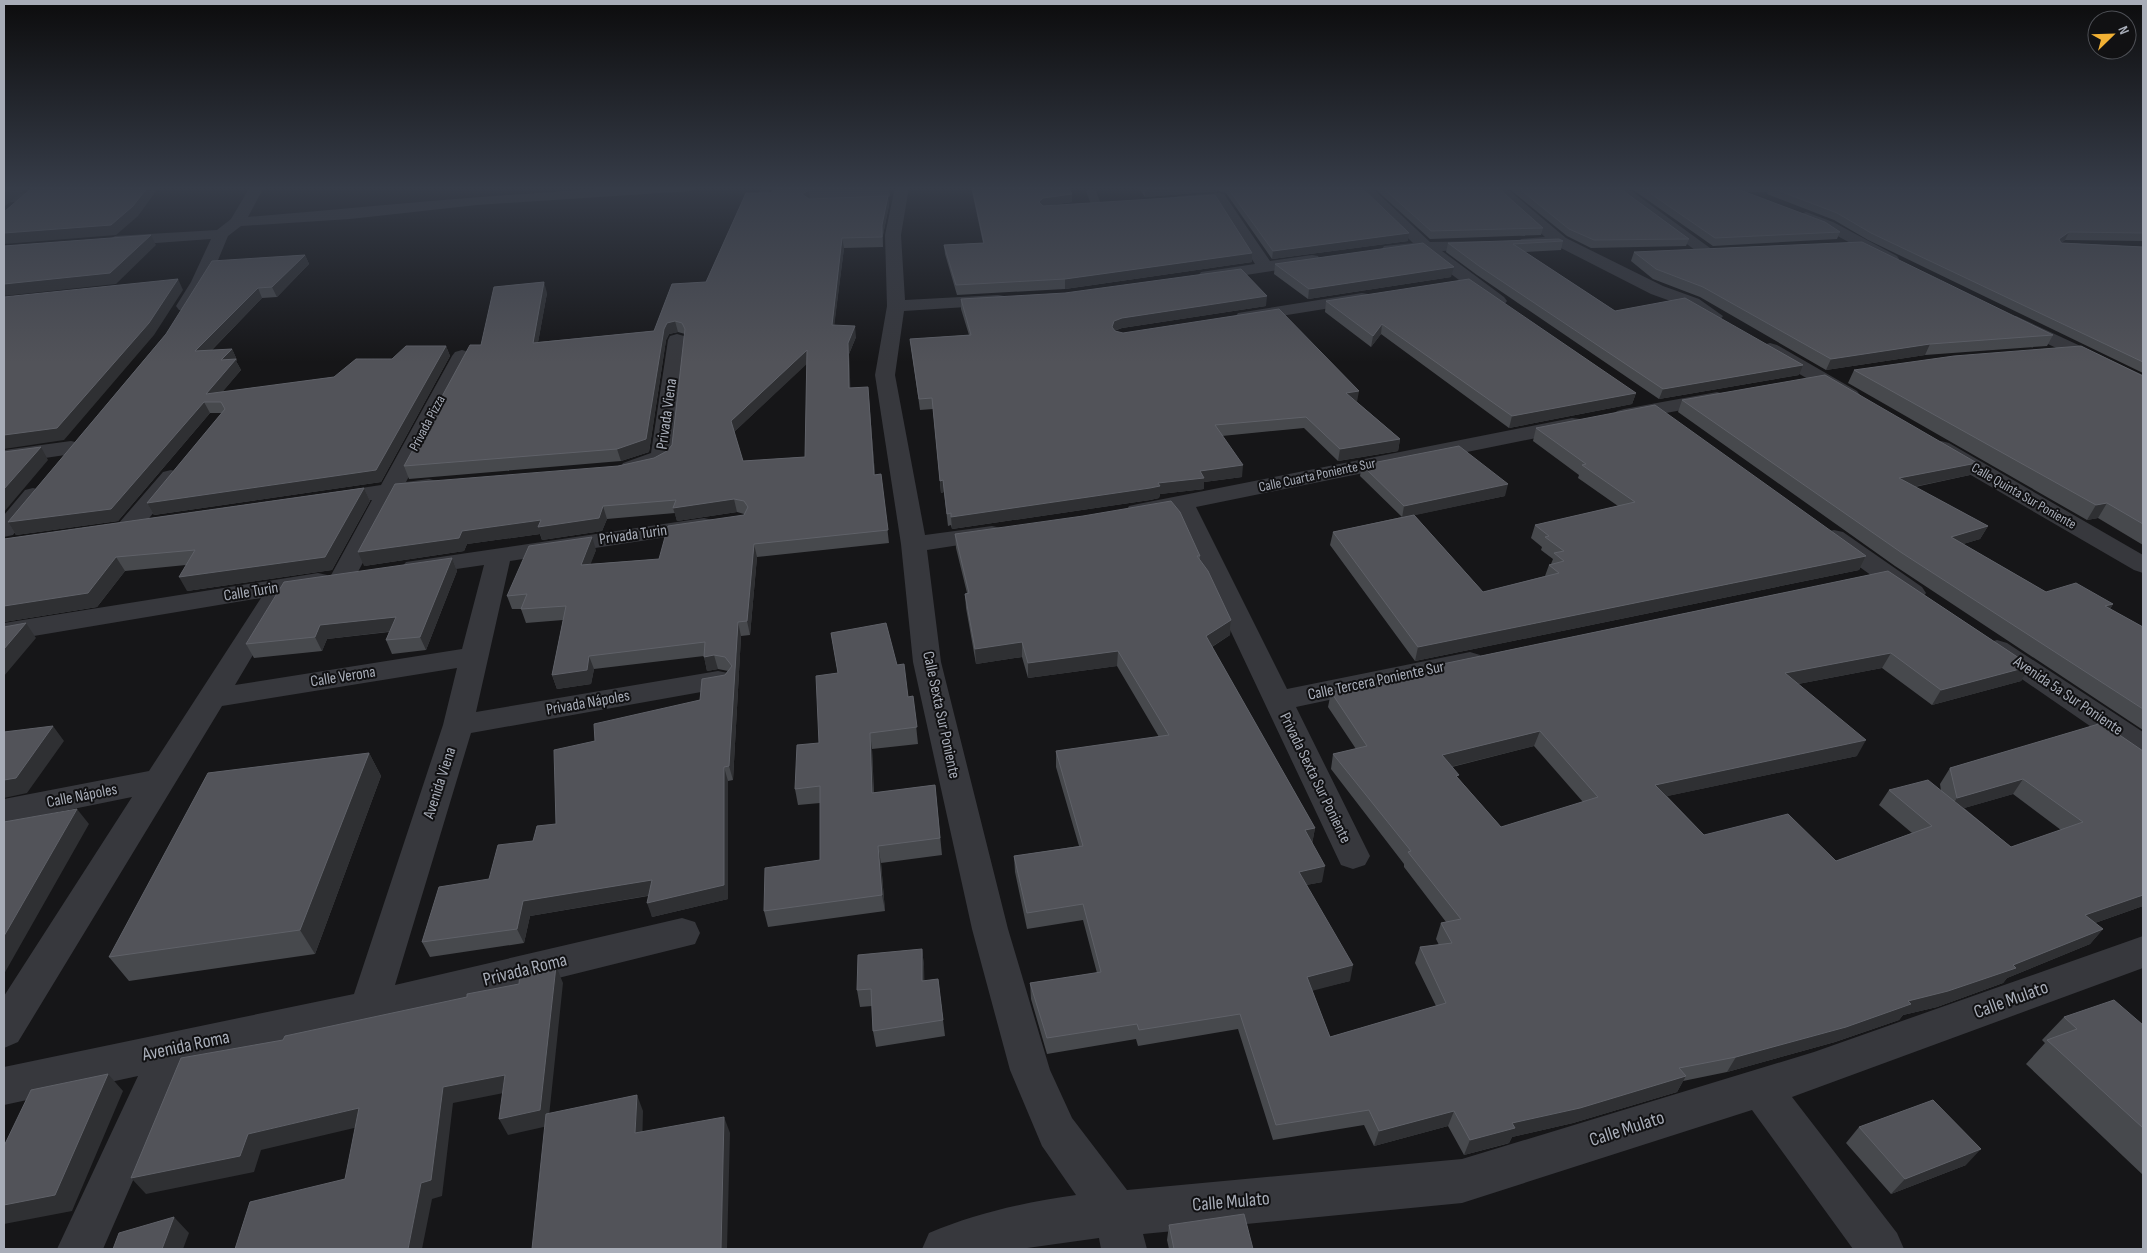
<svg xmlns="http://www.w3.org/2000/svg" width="2147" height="1253" viewBox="0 0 2147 1253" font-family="'Sofia Sans Condensed',sans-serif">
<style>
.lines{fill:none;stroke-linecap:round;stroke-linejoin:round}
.lane{fill:#37383d;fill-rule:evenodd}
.street{fill:#37383d;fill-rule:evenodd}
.wall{fill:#47494d;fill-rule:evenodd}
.shaded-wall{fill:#2f3033}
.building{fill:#525359;stroke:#5f6168;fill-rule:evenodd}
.labels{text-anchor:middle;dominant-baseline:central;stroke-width:4;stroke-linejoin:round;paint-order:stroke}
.far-street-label{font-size:14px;fill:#a8adb8;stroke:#111113}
.street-label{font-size:16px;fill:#a8adb8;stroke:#111113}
.near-street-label{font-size:19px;fill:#a8adb8;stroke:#111113}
</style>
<rect width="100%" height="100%" fill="#161618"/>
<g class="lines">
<path class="lane" d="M761 187H771L767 199 762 202 757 199Z
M1091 188 1096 191 1102 207 1101 209 1092 207 1086 191Z"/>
<path class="street" d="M250 187H264L248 217C350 209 452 198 554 192 602 188 651 183 698 187L691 191 477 205 350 219 241 226 228 236 209 282 191 310H179L176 306 191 282 211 239 115 246 107 241 115 236 217 230 231 219Z
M895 187H909L901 235 905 300 998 295 1004 296 1007 300 1004 304 998 305 904 311 895 375 925 535 992 526 1001 528 1004 533 1001 538 992 540 927 550 941 662 1008 929 1050 1070 1072 1118 1127 1190 1462 1159 1814 1052 2143 936V968L1792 1097 1897 1233 1904 1249H1853L1752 1110 1462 1203 1143 1234 1147 1249H1101L1099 1238 1020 1249H922L929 1233C976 1213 1026 1202 1076 1195L1042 1146 1010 1070 972 929 913 662 901 544 875 375 887 306 885 235Z
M1356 187H1371L1430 242 1490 241 1492 244 1484 249 1442 251 1504 297 1507 301 1504 305H1492L1422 252H1384L1382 249 1384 246 1413 243Z
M1490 187H1505L1566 238 1663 286 1699 299 1723 316 1720 320H1708L1687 307 1651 294 1557 246 1521 245 1519 242 1521 239 1545 237Z
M1610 187H1626L1717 253 1715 256H1703Z
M1726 187H1813L1814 188 1807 192H1732L1727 191Z
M27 193 34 197 32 200 4 203V195Z
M1219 193 1224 194 1270 261 1312 255 1318 256 1320 260 1318 264 1207 281 1201 280 1198 276 1201 272 1255 264 1215 202 1178 204 1171 200 1178 196Z
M1806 212 1833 222 1897 256 1899 259 1897 262H1885L1823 228 1801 220 1798 217 1801 214Z
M1362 293 1368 294 1371 298 1368 302 1244 322 1238 321 1235 317 1238 313 1244 312Z
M2016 316 2143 375V389L2010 326 2007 322 2010 318Z
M677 334 684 336 686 340 673 457C665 468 636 476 623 473L620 468 623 463 651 453 668 340 670 336Z
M1770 343 1777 345 1857 391 1860 395 1857 399 1850 401 1843 399 1763 353 1760 349 1763 345Z
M462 350 469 352 472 356 406 482 429 479 437 481 441 486 437 491 398 497 352 583 343 585 334 583 330 577 372 500 330 506 322 504 318 499 322 494 381 485 452 356 455 352Z
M1717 392 1724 394 1727 398 1724 402 1624 421 1617 419 1613 415 1617 411 1624 409Z
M1572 418 1580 419 1583 424 1580 429 1196 507 1287 689 1470 652 1480 655 1484 661 1480 667 1470 670 1296 707 1370 856 1365 865 1353 869 1341 865 1174 511 1138 518 1129 516 1126 511 1129 506 1138 504Z
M71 441 79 443 82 448 79 453 4 464V450Z
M1941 441 1949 443 2143 555V573L2134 570 1933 453 1930 448 1933 443Z
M171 470 179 472 183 477 179 482 136 534 127 536 118 534 115 529 118 524 163 472Z
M33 488 41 490 45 495 13 535 4 537V515L25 490Z
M704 518 713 520 716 525 713 530 510 561 476 712 718 671 728 673 733 680 728 687 718 689 471 733 395 985 682 918 695 922 700 933 695 944 369 1025 183 1066 103 1249H57L138 1076 4 1105V1067L354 994 443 725 457 668 222 706 18 1042 4 1048V996L132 797 4 823V799L149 771 261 598 4 641V623L318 573 327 575 331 581 327 587 290 593 235 685 462 649 484 565 415 575 406 572 402 567 406 562Z
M1834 530 1843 532 1922 587 1926 593 1922 599 1913 601 1904 599 1825 542 1822 537 1825 532Z
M1997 640 2007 643 2143 732V758L2132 755 1987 655 1983 649 1987 643Z"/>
</g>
<path class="wall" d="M889 187 890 196 888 197 889 205 883 235V247L844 248 834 325 856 337 849 354 850 388 869 399 875 475 881 474 889 543 757 557 750 635 741 636 733 780 728 781V899L652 917 648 896 530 916 524 943 430 957 422 942 489 879 533 841 556 824 595 741 700 700 728 671 718 669 707 671 704 656 594 669 591 684 557 689 552 675 563 620 526 623 521 609H512L507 596 596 550 590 564 659 559 744 515V514L737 512 677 521 675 513 607 519 602 531 542 540 540 534 467 544 464 551 364 566 618 466 654 458 667 451 672 445 685 334 678 332 669 334 666 340 649 452 621 461 409 479 404 466 481 345 547 293 538 342 654 331 706 282 771 193 773 189ZM807 363 805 457 743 461 734 432Z
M971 187H1068L1072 194V202L1043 206 1252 262 1065 289 957 295 945 254 944 245 983 243Z
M1138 187H1361L1408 241 1272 259 1226 193 1219 191 1145 197Z
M1373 187H1497L1543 228 1541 235 1430 239Z
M1507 187H1618L1689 239 1686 246 1591 248 1567 236Z
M1629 187H1732L1840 232 1837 239 1713 246Z
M1769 187H2143V241L2065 240 2061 243 2143 247V373L1868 240 1834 220 1767 194Z
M1563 241 1561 250 1525 252 1615 311 1799 375 1659 399 1477 275 1446 252 1448 243Z
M1634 252 2053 335 2047 346 1925 355 1826 370 1700 297 1653 279 1631 261Z
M305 255 309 264 277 297 262 298 211 351 232 349 237 360 236 361 241 370 222 392 334 377 392 359 446 346 450 356 381 482 154 515 147 503 222 413H210L118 521 16 535 8 522 166 334Z
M1275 264 1451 277 1308 299 1274 274Z
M961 299 1266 306 1122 328 1114 331 1357 402 1400 439 1398 451 1338 461 1304 428 1222 436 1242 477 1204 482V489L1160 494 1159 498 1150 500 952 529 951 525 948 526 944 492 941 493 933 409 920 410 910 339 969 335 961 309Z
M1326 301 1636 393 1632 404 1509 428 1381 334 1371 347 1325 312Z
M1854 370 2143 376V545L2098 518 2087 520 1848 383Z
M1682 400 1977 463 1970 475 1915 487 1988 526 1980 539 1963 544 2046 592 2113 604 2110 609 2143 627V730L1895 566 1678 412Z
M1536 428 1866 556 1859 570 1415 661 1330 545 1333 532 1402 517 1360 476 1362 465 1505 496 1414 515 1483 592 1545 576 1549 565 1551 564 1553 559 1541 550 1542 547 1531 538 1535 525 1618 506 1578 478 1579 475 1533 441Z
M364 488 370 501 332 570 187 591 186 565 125 571 97 607 4 622V539Z
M955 534 1200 556V560L1231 620 1230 635 1212 647 1315 828 1312 844 1322 882 1306 885 1350 981 1312 990 1330 1037 1436 1006 1415 963 1420 947 1439 945 1436 939 1441 923 1446 922 1404 867V864L1331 769 1333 754 1356 749 1328 707 1331 692 1431 673 1433 666 1888 571 2031 666 2021 681 1932 705 1882 668 1798 684 1857 756 1667 796 1704 835 1836 861 1912 833 1879 805 1889 790 1941 791 1940 784 1950 768 2102 723 2143 906 2095 923 2103 929 2090 944 2007 978 2003 983 1937 1007 1903 1015 1899 1020 1835 1042 1727 1072 1683 1081 1677 1092 1573 1123 1512 1137 1509 1143 1506 1144 1464 1155 1448 1126 1374 1146 1364 1125 1273 1140 1238 1029 1138 1046 1136 1039 1047 1054 1031 999 1030 983 1097 973 1083 920 1027 929 1015 872 1014 856 1079 846 1056 767V751L1159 737 1117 666 1028 678 1022 657 976 664 966 608 965 594 967 593 956 548ZM1534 746 1583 802 1501 827 1458 778 1452 767ZM2013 794 2061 830 2011 847 1964 808Z
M452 558 457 571 426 650 392 654 386 640 389 632 327 639 322 651 254 658 246 644Z
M831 633 897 665 908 697 913 696 918 744 872 749 874 793 935 785 942 855 881 863 885 911 768 927 764 911 820 860V803L798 805 795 789 819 743 838 673Z
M369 753 381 776 315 954 129 981 109 957Z
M922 949 924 966V981L938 979 945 1036 876 1047 873 1031 872 1006 860 1007 857 990Z
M2064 1017 2143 1025V1175L2026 1064 2045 1043 2042 1040Z
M1859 1127 1966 1165 1891 1194 1846 1143Z
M1169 1225 1253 1249H1169L1167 1240Z"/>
<path class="shaded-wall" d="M11 187H28L4 207V193Z
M148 187H159L138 216 116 235 4 244V233Z
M1184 187H1219V191L1145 197V190Z
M809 190 810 199 803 203 802 194Z
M1072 194V202L1043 206 1039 211V202L1043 198Z
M888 196 889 205 883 235V247L882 225Z
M2069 232 2065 240 2055 247 2059 239Z
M1409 233 1408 241 1272 259 1273 251Z
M151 235 156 245 116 284 4 296V284Z
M842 238 844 248 833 336 832 325Z
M1252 253V262L1065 289V279Z
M305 255 309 264 277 297 272 287Z
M1454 267 1451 277 1308 299 1309 289Z
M178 279 183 290 154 335 64 440 4 449V435Z
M544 282 547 293 536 354 533 343Z
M258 288 262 298 200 362 195 351Z
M1267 296 1266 306 1122 328 1113 331 1112 327 1114 321 1122 318Z
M675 321 678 332 669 334 666 340 649 452 621 461 617 449 664 329 667 323Z
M1382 324 1381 334 1371 347 1373 336Z
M855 326 856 337 849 354 851 400 849 388 848 343Z
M1930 344 1925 355 1826 370 1831 359Z
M446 346 450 356 381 482 154 515 147 503Z
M232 349 237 360 236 361 241 370 214 402 206 394 221 360Z
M807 350 809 362 733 433 731 421Z
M1803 365 1799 375 1659 399 1663 389Z
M868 387 869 399 876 487 874 475Z
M1359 391 1357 402 1346 393Z
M1636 393 1632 404 1509 428 1512 416Z
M204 402 210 413 118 521 16 535 8 522Z
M1400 439 1398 451 1338 461 1340 449Z
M41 447 48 460 4 512V489Z
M1977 463 1970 475 1893 491 1899 478Z
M1243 465 1242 477 1204 482V489L1160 494 1159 498 1150 500 952 529 951 517 1158 483 1200 471Z
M943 480 944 492 941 493 940 481Z
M1508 484 1505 496 1402 518 1404 506Z
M364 488 370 501 332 570 187 591 179 577Z
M734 499 737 512 677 521 673 508Z
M2107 503 2098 518 2087 520 2096 505Z
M603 506 607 519 602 531 542 540 540 534 467 544 464 551 364 566 358 552 462 531Z
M1988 526 1980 539 1943 550 1951 537Z
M592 537 596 550 585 579 581 565Z
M754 544 757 557 750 635 747 621Z
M1866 556 1859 570 1415 661 1418 647Z
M116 557 125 571 97 607 4 622V606Z
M452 558 457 571 426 650 420 637Z
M2113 604 2104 618 2105 606Z
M396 617 402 630 327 639 322 651 315 637 320 625Z
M1231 620 1230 635 1205 651 1206 636Z
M738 622 741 636 733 780 729 766Z
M26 623 36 638 4 676V649Z
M1022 642V657L976 664 975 649Z
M1118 651 1117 666 1028 678V663Z
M1891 653 1882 668 1777 688 1785 673Z
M714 655 718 669 707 671 704 657Z
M589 656 594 669 591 684 557 689 552 675Z
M2031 666 2021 681 1932 705 1941 690Z
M53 726 64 741 27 793 4 798V780Z
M1540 731 1534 746 1438 770 1442 755Z
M870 733 872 749 874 809 872 793Z
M1866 740 1857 756 1649 800 1655 785Z
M369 753 381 776 315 954 300 930Z
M724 767 728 781V899L652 917 647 903Z
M2023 779 2013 794 1947 813 1957 798Z
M77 809 89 824 4 974V936Z
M1315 828 1312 844 1305 830Z
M878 846 881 863 885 911 882 895Z
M1325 866 1322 882 1296 887 1299 872Z
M652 880 657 894 530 916 524 943 517 929 523 901Z
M2143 895V906L2072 931 2085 915Z
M2103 929 2090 944 2007 978 2003 983 1937 1007 1903 1015 1899 1020 1835 1042 1727 1072 1736 1057 1908 1001 2013 965Z
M922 949 924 966 925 997 922 981Z
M1353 965 1350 981 1304 993 1307 977Z
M556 966 563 983 548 1126 508 1135 499 1119Z
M108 1074 123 1091 72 1211 4 1224V1205Z
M505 1075 514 1091 453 1103 442 1196 432 1199 422 1249H408L421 1183 443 1087Z
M1686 1076 1677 1092 1573 1123 1512 1137 1509 1143 1464 1155 1470 1140 1512 1123Z
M637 1095 643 1111 642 1149 635 1133Z
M359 1108 371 1124 261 1150 254 1172 146 1194 131 1178 248 1134Z
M1454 1111 1448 1126 1374 1146 1379 1131Z
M724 1117 730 1133 727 1249H721Z
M1981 1149 1966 1165 1891 1194 1905 1179Z
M174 1217 189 1233 183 1249H162Z"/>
<path class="building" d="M4 187H11L4 193Z
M33 187H148L133 206 111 225 4 233V212Z
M783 187H889L809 190 802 194 809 199 888 196 882 225V237L842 238 832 325 855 326 848 343 849 388 868 387 874 475 881 474 888 530 754 544 747 621 738 622 729 766 724 767V885L647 903 652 880 523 901 517 929 422 942 439 887 489 879 498 845 533 841 537 826 556 824 554 750 595 741 594 724 700 700 702 679 725 675 732 666 725 657 714 655 704 657 705 642 589 656 587 670 552 675 566 606 521 609 527 594 507 596 529 546 592 537 581 565 659 559 668 526 744 515 748 507 744 501 734 499 673 508 676 500 603 506 599 518 538 527 541 520 462 531 459 538 358 552 395 484 618 466 654 458 667 451 672 445 685 329 682 323 675 321 667 323 664 329 646 439 617 449 404 466 470 345H481L494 287 544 282 533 343 654 331 672 284 706 282 746 193H771L773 189ZM807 350 805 457 743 461 731 421Z
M972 187H1068L1072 194 1043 198 1039 202 1043 206 1215 195 1252 253 1065 279 956 285 944 245 984 243Z
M1143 187H1184L1145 190Z
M1227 187H1361L1409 233 1273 251Z
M1382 187H1497L1543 228 1431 231Z
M1517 187H1618L1689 239 1594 240 1569 229Z
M1641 187H1732L1825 222 1840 232 1715 238Z
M1769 187H2143V233L2069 232 2059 239 2061 243 2143 247V362L1871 233 1837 213Z
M151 235 110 273 4 284V246Z
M1559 239 1563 241 1513 244 1615 311 1685 298 1803 365 1663 389 1479 266 1448 243Z
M1862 242 2053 335 1930 344 1831 359 1703 287 1656 269 1634 252Z
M1423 243 1454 267 1309 289 1275 264Z
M305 255 272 287 258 288 195 351 232 349 221 360 236 359 206 394 334 377 356 359H392L406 346H446L376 470 147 503 225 409 221 402H204L111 509 8 522 166 334 212 261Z
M1241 269 1267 296 1122 318 1114 321 1112 327 1115 331 1123 333 1279 309 1359 391 1346 393 1400 439 1340 449 1306 417 1215 425 1243 465 1200 471 1204 478 1158 483 1160 486 1150 488 951 517V513L947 514 943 480 940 481 932 398 919 399 910 339 971 335 961 299 1065 293Z
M178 279 149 323 57 428 4 435V297Z
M1469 279 1636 393 1512 416 1382 324 1373 336 1326 301Z
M2081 346 2143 376V524L2107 503 2096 505 1854 370 1954 356Z
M1825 375 1977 463 1899 478 1988 526 1951 537 2046 592 2076 583 2113 604 2105 606 2143 627V709L1902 553 1682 400Z
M1655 405 1866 556 1418 647 1333 532 1414 515 1483 592 1559 573 1549 565 1564 561 1554 553 1564 551 1545 537 1549 536 1535 525 1635 502 1582 465 1586 464 1536 428Z
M1459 446 1508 484 1404 506 1362 465Z
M41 447 4 489V452Z
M364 488 325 557 179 577 195 550 116 557 88 593 4 606V539Z
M1171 501 1180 512 1200 556H1197L1208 571 1231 620 1206 636 1315 828 1305 830 1325 866 1299 872 1353 965 1307 977 1330 1037 1446 1003 1420 947 1452 943 1441 923 1461 919 1408 852 1411 851 1333 754 1367 746 1331 692 1438 672 1433 666 1888 571 2031 666 1941 690 1891 653 1785 673 1866 740 1655 785 1704 835 1788 814 1836 861 1932 826 1889 790 1928 780 2011 847 2083 822 2023 779 1957 798 1950 768 2102 723 2143 751V895L2085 915 2103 929 2013 965 2016 968 1948 991 1908 1001 1911 1004 1846 1027 1736 1057 1679 1068 1686 1076 1580 1108 1512 1123 1515 1128 1470 1140 1454 1111 1379 1131 1369 1110 1276 1125 1240 1014 1139 1030 1137 1024 1047 1038 1030 983 1101 972 1083 904 1027 913 1014 856 1083 846 1056 751 1169 735 1118 651 1028 663 1022 642 975 649 965 594 969 593 955 534 1083 516ZM1540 731 1598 797 1501 827 1456 776 1459 775 1442 755Z
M452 558 420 637 386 640 396 617 320 625 315 637 246 644 284 582Z
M26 623 4 649V627Z
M886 623 897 665 904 664 908 697 913 696 917 727 870 733 872 793 935 785 940 838 878 846 882 895 764 911 765 868 820 860V786L795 789 797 745 819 743 816 676 838 673 831 633Z
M53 726 16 778 4 780V732Z
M369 753 300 930 109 957 208 773Z
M77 809 4 936V822Z
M922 949V981L938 979 943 1020 873 1031 871 989 857 990 858 955Z
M556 966 540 1110 499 1119 505 1075 443 1087 431 1180 421 1183 408 1249H235L250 1202 345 1179 359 1108 248 1134 240 1156 131 1178 181 1058 283 1040 285 1036 467 997V994L519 984 520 973Z
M2114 1000 2143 1025V1128L2047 1040 2077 1029 2064 1017Z
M108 1074 55 1195 4 1205V1146L31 1090Z
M637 1095 635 1133 724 1117 721 1249H532L546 1114Z
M1933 1100 1981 1149 1905 1179 1859 1127Z
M1244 1214 1253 1249H1174L1169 1225Z
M174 1217 162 1249H113L119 1233Z"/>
<linearGradient id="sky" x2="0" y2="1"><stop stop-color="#0c0c0d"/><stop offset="0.52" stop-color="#363c48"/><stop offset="1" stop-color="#363c48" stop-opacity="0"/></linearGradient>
<rect width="2147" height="362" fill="url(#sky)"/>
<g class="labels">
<g class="far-street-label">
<text transform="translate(427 423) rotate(-62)">Privada Pizza</text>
<text transform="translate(1317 475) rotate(-12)">Calle Cuarta Poniente Sur</text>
<text transform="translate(2024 496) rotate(30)">Calle Quinta Sur Poniente</text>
</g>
<g class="street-label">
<text transform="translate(667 414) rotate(-82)">Privada Viena</text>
<text transform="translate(633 535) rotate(-8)">Privada Turin</text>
<text transform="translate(251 592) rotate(-9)">Calle Turin</text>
<text transform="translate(343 677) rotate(-9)">Calle Verona</text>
<text transform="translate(1376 681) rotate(-12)">Calle Tercera Poniente Sur</text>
<text transform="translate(2068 696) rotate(34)">Avenida 5a Sur Poniente</text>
<text transform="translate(588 703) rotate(-10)">Privada Nápoles</text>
<text transform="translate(941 715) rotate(78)">Calle Sexta Sur Poniente</text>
<text transform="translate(1315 778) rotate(64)">Privada Sexta Sur Poniente</text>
<text transform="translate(440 783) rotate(-72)">Avenida Viena</text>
<text transform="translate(82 796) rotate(-11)">Calle Nápoles</text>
</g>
<g class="near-street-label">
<text transform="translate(525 970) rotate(-14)">Privada Roma</text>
<text transform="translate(2011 1000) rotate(-20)">Calle Mulato</text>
<text transform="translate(186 1046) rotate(-12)">Avenida Roma</text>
<text transform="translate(1627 1129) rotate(-18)">Calle Mulato</text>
<text transform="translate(1231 1202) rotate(-5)">Calle Mulato</text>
</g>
</g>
<rect width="2147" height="1253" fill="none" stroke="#a8adb8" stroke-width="10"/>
<g transform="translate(2112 35) rotate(67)"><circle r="24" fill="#111113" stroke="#4d4f55"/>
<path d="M0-4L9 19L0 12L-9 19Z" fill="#f2b134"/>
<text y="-8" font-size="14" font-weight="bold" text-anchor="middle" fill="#a8adb8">N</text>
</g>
</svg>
